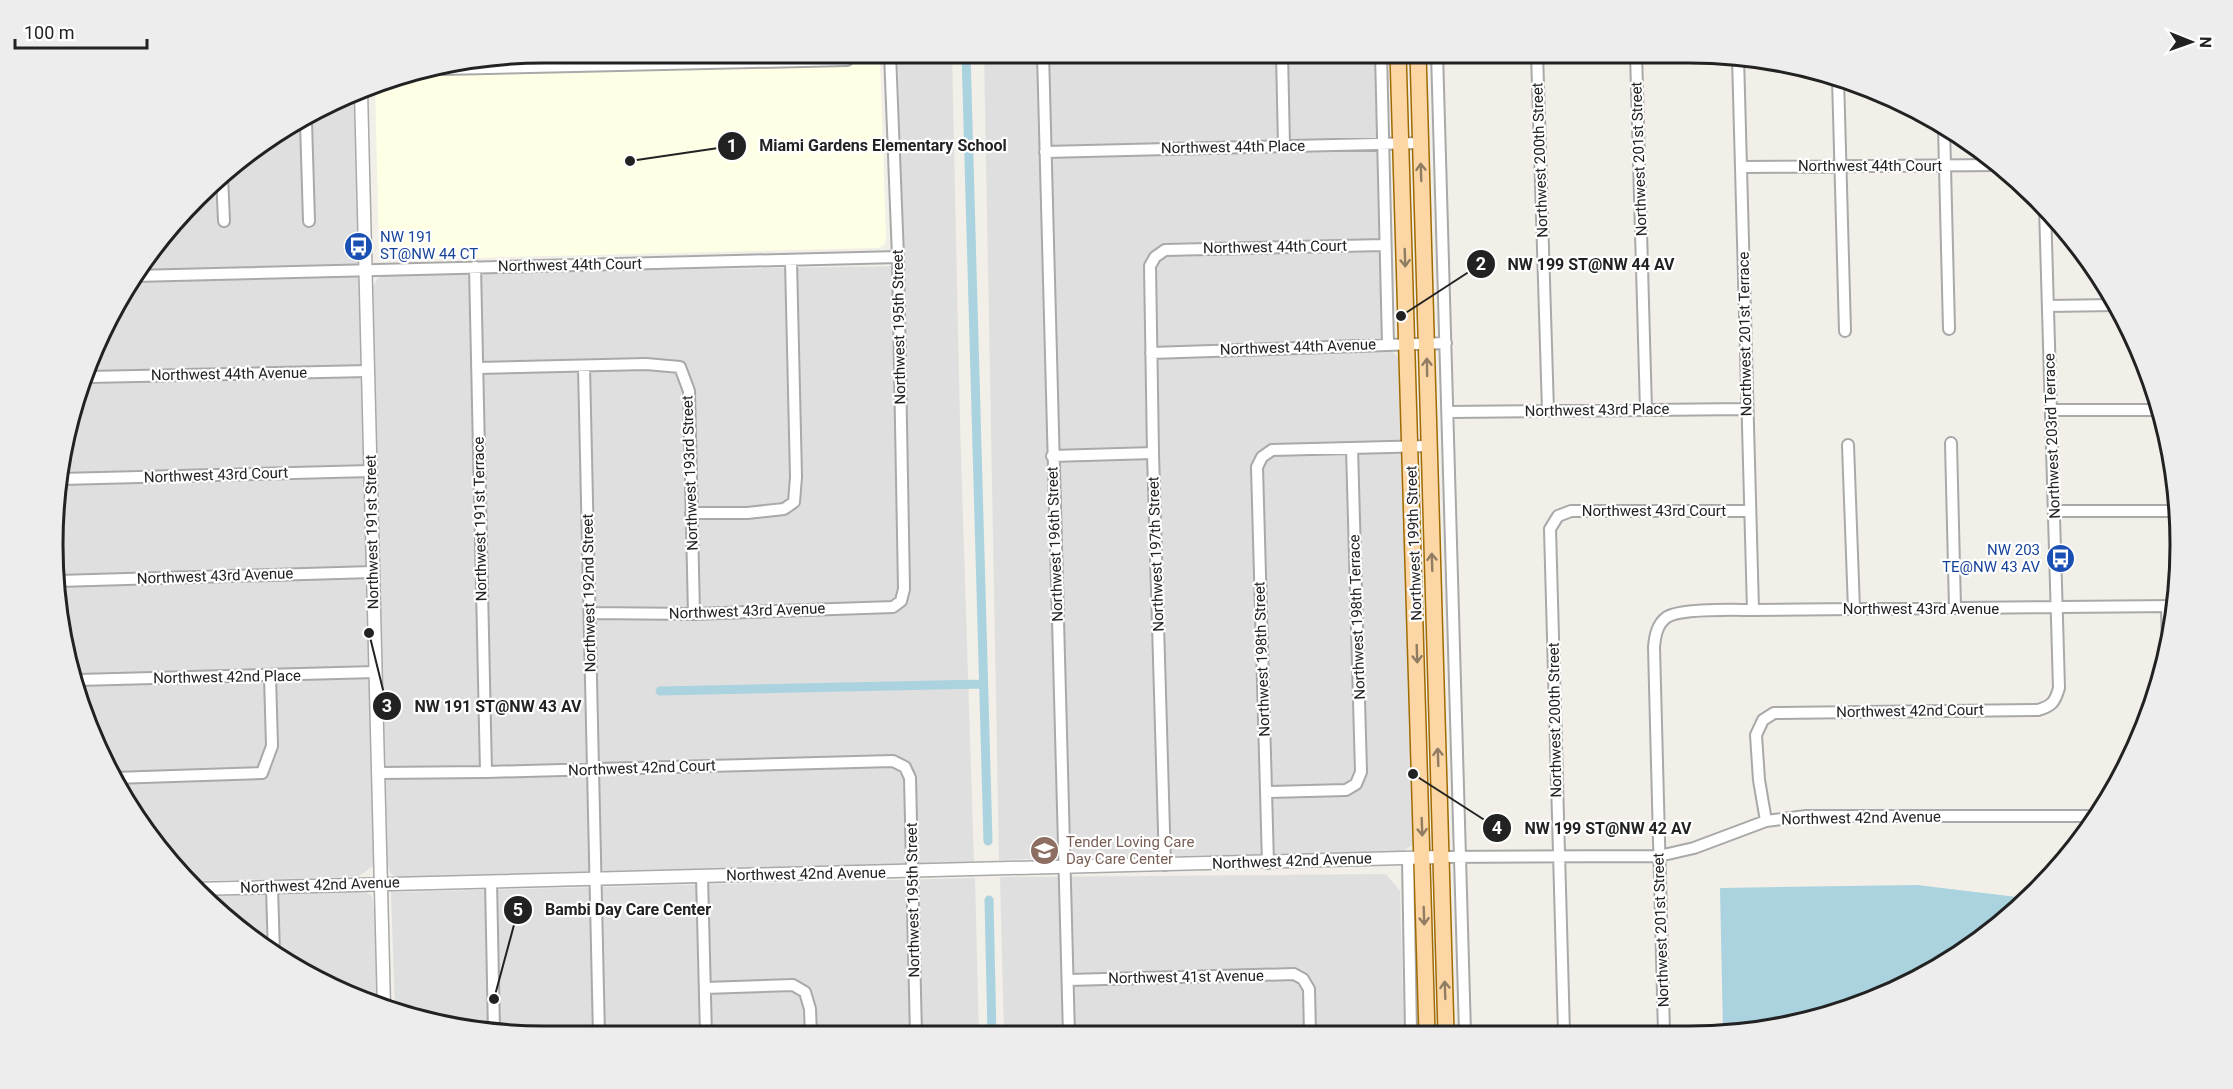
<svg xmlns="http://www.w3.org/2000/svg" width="2233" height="1089" viewBox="0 0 2233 1089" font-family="Roboto,sans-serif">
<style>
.residential{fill:#e0dfdf}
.education{fill:#ffffe5}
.water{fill:#aad3df}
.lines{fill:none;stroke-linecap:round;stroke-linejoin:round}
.canal{stroke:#aad3df;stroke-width:9}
.minor-casing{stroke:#a9a9a9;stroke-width:14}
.tertiary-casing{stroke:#a9a9a9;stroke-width:15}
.primary-casing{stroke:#a06b00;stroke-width:18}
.minor{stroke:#fff;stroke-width:10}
.tertiary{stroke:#fff;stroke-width:12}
.primary{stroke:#fcd6a4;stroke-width:15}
.oneway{stroke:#8f7c63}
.labels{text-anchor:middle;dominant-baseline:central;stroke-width:4.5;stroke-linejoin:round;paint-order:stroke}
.street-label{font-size:15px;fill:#222;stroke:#fff}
.transit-label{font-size:15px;fill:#164399;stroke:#fff;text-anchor:start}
.education-label{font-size:15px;fill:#785e54;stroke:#fff;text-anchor:start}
.rim{fill:none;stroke:#222;stroke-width:3}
.leader{fill:none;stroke:#222;stroke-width:2}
.callout-dot{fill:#222;stroke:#fff;stroke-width:2}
.mark-label{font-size:18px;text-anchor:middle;font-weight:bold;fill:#fff}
.callout-label{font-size:16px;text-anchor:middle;font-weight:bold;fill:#222;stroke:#fff;stroke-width:4.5;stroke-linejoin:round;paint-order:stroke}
</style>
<rect width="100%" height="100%" fill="#f2efe9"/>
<path class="residential" d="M898 53H952L960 423 974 864 472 876 397 877 391 874 386 863 372 288 378 278 386 274 902 266Z
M984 53H1376L1384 350H1391L1398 357 1414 844 1403 851 999 860Z
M355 95 374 865 358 877 188 881 103 762 57 609 62 448 119 298 174 220 245 154Z
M1386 874 1400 891 1404 1033 1004 1035 1000 877Z
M975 878 979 1035 544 1036 448 1027 395 1011 391 892Z
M363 890 372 896 376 920 377 1005 356 999 271 953 200 895Z"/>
<path class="education" d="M880 63 886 238 884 245 878 248 388 260 379 251 375 84 386 79 403 76Z"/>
<path class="water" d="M1917 885 2025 898 1988 935 1877 999 1753 1032H1723L1720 888Z"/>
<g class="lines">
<path class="canal" d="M966 53 988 841
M660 691 983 684
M989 900 992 1035"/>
<defs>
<path id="minor" d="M1043 53 1069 1035
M1282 53 1284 146
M1381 53 1388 344
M1437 53 1465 1033
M1537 53 1548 411
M1636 53 1646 410
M534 54 535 66
M1738 57 1753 610
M443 69 847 60V53
M1838 78 1845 331
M306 122 309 221
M1944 126 1949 329
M1045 152 1420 143
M1741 167 1998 165
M222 176 224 221
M475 267 486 772
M134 276 898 257
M2048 306 2116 305
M1151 353 1446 343
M584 367 599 1036
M477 368 646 364 680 367 689 391 694 614
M89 377 368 371
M2051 410H2159
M1448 412 1747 409
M1951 443 1955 608
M1848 445 1854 609
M1052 456 1153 453
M61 479 371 471
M2054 511H2177
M691 513H747L784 509 794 502 796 477 791 261
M58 581 373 572
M2167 606 2168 649
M590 613 694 614 893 607 901 601 904 589 898 257 890 53
M78 680 376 672
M379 773 486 772 893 761 905 767 910 778 916 1035
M114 778 262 773 272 746 270 676
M1266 792 1346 790 1356 784 1361 772 1352 448
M1766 821 1759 780 1756 735 1763 720 1774 713 2038 710C2052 706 2055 702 2059 688L2045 207
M1441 857 1659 856 1694 848 1766 821 1806 816H2095
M1408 858 1411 1033
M1268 863 1257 467 1262 457 1272 450 1429 446
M1165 865 1153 453 1150 266 1155 257 1165 250 1385 245
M702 876 706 1036
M491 881 494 1032
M272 887 274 955
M1068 980 1294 974 1303 979 1309 989 1310 1034
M705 988 793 985 805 992 810 1009 811 1036
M1564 1033 1550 529 1558 516 1571 511H1750
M1664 1033 1654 647C1655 636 1657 624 1667 617 1682 608 1734 610 1753 610L2174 606"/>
<path id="tertiary" d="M361 92 384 1008
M194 889 1441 857"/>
<path id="primary" d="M1398 53 1427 1033
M1418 53 1446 1033"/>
</defs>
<use href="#minor" class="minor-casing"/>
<use href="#tertiary" class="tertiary-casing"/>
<use href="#primary" class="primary-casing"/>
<use href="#minor" class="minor"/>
<use href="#tertiary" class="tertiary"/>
<use href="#primary" class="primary"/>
</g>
<defs><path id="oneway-shaft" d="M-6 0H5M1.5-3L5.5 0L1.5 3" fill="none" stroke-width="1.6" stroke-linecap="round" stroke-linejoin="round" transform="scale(1.5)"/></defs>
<g class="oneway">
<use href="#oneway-shaft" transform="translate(1421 172) rotate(-92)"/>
<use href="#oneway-shaft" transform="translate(1405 258) rotate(88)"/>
<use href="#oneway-shaft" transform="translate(1427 367) rotate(-91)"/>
<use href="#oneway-shaft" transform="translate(1432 562) rotate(-92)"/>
<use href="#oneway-shaft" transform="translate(1417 654) rotate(88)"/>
<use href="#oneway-shaft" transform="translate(1438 757) rotate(-92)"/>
<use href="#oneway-shaft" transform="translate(1422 827) rotate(88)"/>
<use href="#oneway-shaft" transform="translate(1424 916) rotate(88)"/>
<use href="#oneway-shaft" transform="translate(1445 990) rotate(-92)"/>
</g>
<defs>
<symbol id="bus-disc" viewBox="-11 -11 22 22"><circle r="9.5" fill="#1a4fb4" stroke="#fff"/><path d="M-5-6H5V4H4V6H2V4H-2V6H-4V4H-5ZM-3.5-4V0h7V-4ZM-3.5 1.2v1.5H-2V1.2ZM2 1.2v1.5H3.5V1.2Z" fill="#fff"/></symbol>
<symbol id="school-disc" viewBox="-11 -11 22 22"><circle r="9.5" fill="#8d6e63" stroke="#fff"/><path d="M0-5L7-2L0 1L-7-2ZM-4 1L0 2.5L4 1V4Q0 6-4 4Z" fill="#fff"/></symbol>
</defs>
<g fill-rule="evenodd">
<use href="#bus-disc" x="342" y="230" width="33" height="33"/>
<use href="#bus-disc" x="2044" y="542" width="33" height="33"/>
<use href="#school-disc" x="1028" y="834" width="33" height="33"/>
</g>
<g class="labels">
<g class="street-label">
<text transform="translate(1233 147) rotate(-1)">Northwest 44th Place</text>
<text transform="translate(1639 159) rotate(-92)">Northwest 201st Street</text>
<text transform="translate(1540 160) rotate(-92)">Northwest 200th Street</text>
<text x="1870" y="166">Northwest 44th Court</text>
<text transform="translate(1275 247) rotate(-1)">Northwest 44th Court</text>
<text transform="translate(570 265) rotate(-1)">Northwest 44th Court</text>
<text transform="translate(899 327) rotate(-91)">Northwest 195th Street</text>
<text transform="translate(1745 334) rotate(-91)">Northwest 201st Terrace</text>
<text transform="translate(1298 347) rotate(-2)">Northwest 44th Avenue</text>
<text transform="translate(229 374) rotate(-1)">Northwest 44th Avenue</text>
<text transform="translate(1597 410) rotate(-1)">Northwest 43rd Place</text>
<text transform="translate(2052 436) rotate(-92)">Northwest 203rd Terrace</text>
<text transform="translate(690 473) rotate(-92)">Northwest 193rd Street</text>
<text transform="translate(216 475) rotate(-2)">Northwest 43rd Court</text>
<text x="1654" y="511">Northwest 43rd Court</text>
<text transform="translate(480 519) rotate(-91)">Northwest 191st Terrace</text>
<text transform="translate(372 532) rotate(-91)">Northwest 191st Street</text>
<text transform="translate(1414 543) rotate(-92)">Northwest 199th Street</text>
<text transform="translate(1055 544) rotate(-92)">Northwest 196th Street</text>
<text transform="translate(1156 554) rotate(-92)">Northwest 197th Street</text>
<text transform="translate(215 576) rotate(-2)">Northwest 43rd Avenue</text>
<text transform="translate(589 593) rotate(-91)">Northwest 192nd Street</text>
<text x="1921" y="609">Northwest 43rd Avenue</text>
<text transform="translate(747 611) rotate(-2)">Northwest 43rd Avenue</text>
<text transform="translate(1357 617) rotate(-92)">Northwest 198th Terrace</text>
<text transform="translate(1262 659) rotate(-92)">Northwest 198th Street</text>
<text transform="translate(227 677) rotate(-1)">Northwest 42nd Place</text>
<text transform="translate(1910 711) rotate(-1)">Northwest 42nd Court</text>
<text transform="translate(1555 720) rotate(-91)">Northwest 200th Street</text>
<text transform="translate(642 768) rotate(-2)">Northwest 42nd Court</text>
<text transform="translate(1861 818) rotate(-1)">Northwest 42nd Avenue</text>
<text transform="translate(1292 861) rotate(-2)">Northwest 42nd Avenue</text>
<text transform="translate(806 874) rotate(-1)">Northwest 42nd Avenue</text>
<text transform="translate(320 885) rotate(-2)">Northwest 42nd Avenue</text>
<text transform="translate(913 900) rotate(-91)">Northwest 195th Street</text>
<text transform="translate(1661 930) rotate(-92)">Northwest 201st Street</text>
<text transform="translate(1186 977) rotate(-1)">Northwest 41st Avenue</text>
</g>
<g class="transit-label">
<text x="380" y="237">NW 191<tspan x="380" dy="17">ST@NW 44 CT</tspan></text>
<text x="2040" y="550" text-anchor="end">NW 203<tspan x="2040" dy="17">TE@NW 43 AV</tspan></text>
</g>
<g class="education-label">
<text x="1066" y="842">Tender Loving Care<tspan x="1066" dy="17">Day Care Center</tspan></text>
</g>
</g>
<path d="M0 0H2233V1089H0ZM544 63H1689A481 481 0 0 1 2170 544V545A481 481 0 0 1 1689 1026H544A481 481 0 0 1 63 545V544A481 481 0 0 1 544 63Z" fill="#ededed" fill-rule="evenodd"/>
<path class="rim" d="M544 63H1689A481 481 0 0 1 2170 544V545A481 481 0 0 1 1689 1026H544A481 481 0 0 1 63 545V544A481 481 0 0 1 544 63Z"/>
<path class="leader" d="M630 161L732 146M1401 316L1481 264M369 633L387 706M1413 774L1497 828M494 999L518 910"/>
<g class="callout-dot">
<circle cx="630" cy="161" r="6"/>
<circle cx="1401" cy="316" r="6"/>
<circle cx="369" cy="633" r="6"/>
<circle cx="1413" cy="774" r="6"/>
<circle cx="494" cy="999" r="6"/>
<circle cx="732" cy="146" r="15"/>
<circle cx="1481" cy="264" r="15"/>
<circle cx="387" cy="706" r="15"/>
<circle cx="1497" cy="828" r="15"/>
<circle cx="518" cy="910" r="15"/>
</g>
<g class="mark-label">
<text x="732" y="152">1</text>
<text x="1481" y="270">2</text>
<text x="387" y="712">3</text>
<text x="1497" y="834">4</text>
<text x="518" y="916">5</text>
</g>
<g class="callout-label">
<text x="883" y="151">Miami Gardens Elementary School</text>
<text x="1591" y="270">NW 199 ST@NW 44 AV</text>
<text x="498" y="712">NW 191 ST@NW 43 AV</text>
<text x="1608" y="834">NW 199 ST@NW 42 AV</text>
<text x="628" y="915">Bambi Day Care Center</text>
</g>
<g transform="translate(2191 42) rotate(91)" stroke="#ffffff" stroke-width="4.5" paint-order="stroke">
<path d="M0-4.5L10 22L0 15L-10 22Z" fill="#222222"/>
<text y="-9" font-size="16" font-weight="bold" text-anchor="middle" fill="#222222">N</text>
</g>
<path d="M15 39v9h132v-9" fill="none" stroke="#222222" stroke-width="3"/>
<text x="24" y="39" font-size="18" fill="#222222" stroke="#ffffff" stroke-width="4.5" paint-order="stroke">100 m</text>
</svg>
